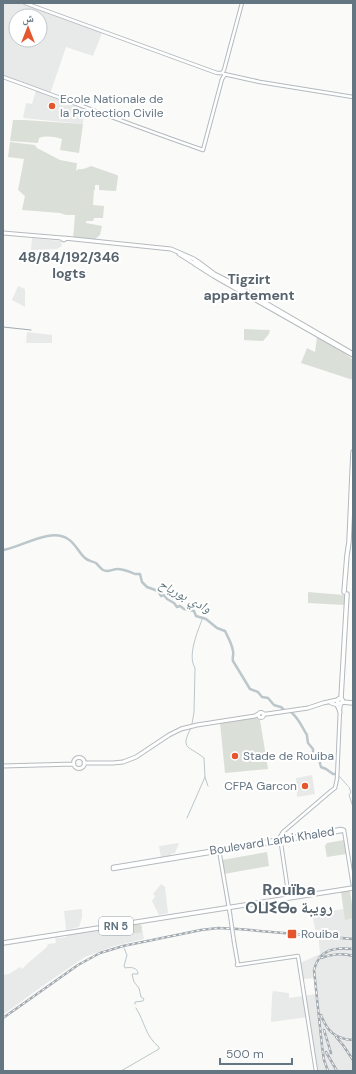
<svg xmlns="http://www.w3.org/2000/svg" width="356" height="1074" viewBox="0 0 356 1074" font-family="'DM Sans','Noto Naskh Arabic','Noto Sans Tifinagh',sans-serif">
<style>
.built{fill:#e8e9e9;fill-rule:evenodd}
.green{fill:#dadfd7}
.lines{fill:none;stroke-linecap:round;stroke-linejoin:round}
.stream{stroke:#bbc7cb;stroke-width:1}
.river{stroke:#bbc7cb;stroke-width:2.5}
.secondary-casing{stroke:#b3babf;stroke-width:4.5}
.primary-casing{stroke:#b5babe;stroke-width:5}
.trunk-casing{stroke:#b4b9bd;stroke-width:5.5}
.secondary{stroke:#fff;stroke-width:2.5}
.primary{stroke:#fff;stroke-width:3}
.trunk{stroke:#fff;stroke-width:3.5}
.tram{stroke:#a2aab0;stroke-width:1}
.rail-casing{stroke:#a2aab0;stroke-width:2.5}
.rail{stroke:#fff;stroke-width:1;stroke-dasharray:3;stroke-linecap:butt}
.secondary-bridge-casing{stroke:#b3babf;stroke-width:4.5;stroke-linecap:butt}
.secondary-bridge{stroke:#fff;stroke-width:2.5}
.poi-dot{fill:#e4572e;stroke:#fff;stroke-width:1.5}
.labels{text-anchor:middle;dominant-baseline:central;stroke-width:4;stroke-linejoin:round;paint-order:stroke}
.shield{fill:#fff;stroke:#939fa8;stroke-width:1}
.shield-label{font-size:11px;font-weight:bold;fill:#657683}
.poi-label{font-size:12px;fill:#657683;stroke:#fff;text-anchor:start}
.street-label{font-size:12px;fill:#657683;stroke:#fff}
.water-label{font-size:13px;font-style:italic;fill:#60757c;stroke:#fff}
.quarter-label{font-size:14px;font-weight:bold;fill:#57646e;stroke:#fff}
.district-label{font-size:16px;font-weight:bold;fill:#57646e;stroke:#fff}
</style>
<rect width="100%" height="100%" fill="#fafaf8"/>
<path class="built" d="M3 3H20L102 33 93 56 66 47 50 94 12 80V79L3 76ZM16 16H40V40H16Z
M36 90 84 108 83 124 23 118 26 103 32 104Z
M32 238 61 241 62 246 57 249 31 250Z
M18 286 25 289V307L12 300Z
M27 332 52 335V343H26Z
M312 775 315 794 297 797 296 778Z
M179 843 175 853 171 854V856L161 857 159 846Z
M161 884 165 887 168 913 159 915 152 901 155 896 153 894Z
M82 909V917L79 927 66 930 64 911Z
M344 909 345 919 353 918V1071H317L308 1017 271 1022 272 996 273 991 289 993V998L316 994 314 978 303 979 300 963 320 954 318 931 315 930 313 918 316 917V913Z
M141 923 144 939 114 946 85 957 41 987 3 1015V975L9 974 20 967 22 969 27 964 47 947 48 944 56 943 55 937 59 938 66 937 69 934Z"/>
<path class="green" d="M13 120H24L83 124 79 153 60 150 62 139C55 137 47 135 39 138L38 143 10 141Z
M10 142 35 145 37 148 60 160 76 163H77L76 171 78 169C83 170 86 168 91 166L117 175 118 177 116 191 99 190V185H95V190H94L93 205 104 206 103 218H94L93 221H86V223L102 226 100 235 94 240 73 239 75 215H66L60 213 22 210 25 196 18 190 24 159 8 157Z
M244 329 270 330 269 334 263 341 244 340Z
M317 337 344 353 353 360V380L301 363 307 348 315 352Z
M308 592 344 595V605L308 603Z
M256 717 260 720 268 769 225 773 220 723Z
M344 840 346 854 327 857 325 846 327 843Z
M267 852 269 866 224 874 222 860Z
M350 890 353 912V918L345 920 341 892Z
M139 924 142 927 141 931 143 932 123 935 121 932V934L117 935 116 928 120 927V930L124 927Z"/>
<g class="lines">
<path class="stream" d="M192 724 194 712 195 668C187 655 198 631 203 617
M338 775 348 786
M205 777 208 786
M349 787 351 792 349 795 353 807
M187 818 205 777 204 758C190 746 179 750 191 728
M124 948 127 955 124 966 125 968C130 967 138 967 138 974H132L134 982 139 988 141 997 144 999 143 1001 135 1002V1004
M121 1071 159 1049V1047C145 1036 145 1022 136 1008"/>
<path class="river" d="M3 550C22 547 51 527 68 539 76 544 78 552 85 558 88 561 92 561 96 563 98 565 100 568 103 570 108 573 112 569 118 569 122 569 131 572 135 574H140L142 582 147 587 158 591 161 596 164 595 167 599 174 603 177 607 180 606 184 609 194 611 196 616 206 619 217 628 225 631C228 637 232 644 233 651 234 655 232 657 233 661L250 689 258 692 262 697 268 698 274 705 277 706 281 707 284 710
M292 713C299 719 302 727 307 735
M307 736 308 743 313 749V752L315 756C321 758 319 762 321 767L326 769 333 774H336"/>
<defs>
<path id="secondary" d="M25 3 195 65 217 73H222
M222 73 224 70 242 3
M224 74 260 82 353 97
M3 77C70 101 136 127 203 150L222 79 224 76
M344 830 353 886
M219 850 230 914
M113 869V867L341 829 344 830
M113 869 342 831 343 830
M289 898 280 837 283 832 331 791 335 788 337 779 340 709 341 703
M234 942 238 965
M237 965 298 956 316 1071"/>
<path id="primary" d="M3 233 62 238
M63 238 65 239 64 240 62 239Z
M64 238 171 249 194 259 198 262
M179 254 195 264
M331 703 337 705 340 712
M258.5 715a2.5 2.5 0 1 1 5 0a2.5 2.5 0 1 1-5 0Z
M263 714H267L308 708 323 703 337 700
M73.5 763a5.5 5.5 0 1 1 11 0a5.5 5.5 0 1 1-11 0Z
M84 763H113L123 762 136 757 169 735 181 729 197 725 255 716 258 714
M3 766 74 764"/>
<path id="trunk" d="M353 354 226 280 214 274 198 262 195 261V264L214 276 353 355
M344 592 347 555 349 542 353 452
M341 698 347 594
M337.5 701a2.5 2.5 0 1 1 5 0a2.5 2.5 0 1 1-5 0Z
M342 702 353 703
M3 943 353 888"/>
</defs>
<use href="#secondary" class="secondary-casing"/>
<use href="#primary" class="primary-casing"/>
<use href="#trunk" class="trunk-casing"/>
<use href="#secondary" class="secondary"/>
<use href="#primary" class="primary"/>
<use href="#trunk" class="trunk"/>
<path class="tram" d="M3 327 31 330"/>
<defs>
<path id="rail" d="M321 958C330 954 344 953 353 956
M321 1015C327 1031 335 1039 353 1040
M3 1018 78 965 100 953 123 946 201 930 218 928 238 929 353 939
M324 1030 331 1053
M336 1037 343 1045 353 1060
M326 1052 337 1071
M328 1071 324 1060 322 1046 314 970C319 949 335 947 353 949"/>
</defs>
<use href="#rail" class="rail-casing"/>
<use href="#rail" class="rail"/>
<defs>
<path id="secondary-bridge" d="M230 914 234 942"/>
</defs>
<use href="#secondary-bridge" class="secondary-bridge-casing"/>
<use href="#secondary-bridge" class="secondary-bridge"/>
</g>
<g class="poi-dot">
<circle cx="52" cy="106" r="4"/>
<circle cx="235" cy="756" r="4"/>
<circle cx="305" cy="786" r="4"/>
<rect x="287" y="929" width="10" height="10" rx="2"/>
</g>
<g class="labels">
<rect class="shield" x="99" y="917" width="34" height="18" rx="3"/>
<g class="shield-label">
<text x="116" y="926">RN 5</text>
</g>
<g class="poi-label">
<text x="60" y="99">Ecole Nationale de<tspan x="60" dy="14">la Protection Civile</tspan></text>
<text x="243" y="756">Stade de Rouiba</text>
<text x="297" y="786" text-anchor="end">CFPA Garcon</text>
<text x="301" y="934">Rouiba</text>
</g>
<g class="street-label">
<text transform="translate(272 841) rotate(-9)">Boulevard Larbi Khaled</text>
</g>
<g class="water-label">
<text transform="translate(185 596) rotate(28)">وادي بورياح</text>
</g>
<g class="quarter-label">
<text x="69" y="257">48/84/192/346<tspan x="69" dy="16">logts</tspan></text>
<text x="249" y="279">Tigzirt<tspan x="249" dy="16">appartement</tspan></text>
</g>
<g class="district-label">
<text x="289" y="889">Rouïba<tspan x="289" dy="18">ⵔⵡⵉⴱⴰ رويبة</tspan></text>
</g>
</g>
<rect width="356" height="1074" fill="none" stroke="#657683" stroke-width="8"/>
<g transform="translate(28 28)"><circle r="19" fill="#ffffff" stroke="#c1c8cd"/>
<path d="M0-3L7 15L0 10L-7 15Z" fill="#e4572e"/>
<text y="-6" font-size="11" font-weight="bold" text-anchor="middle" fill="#657683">ش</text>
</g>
<path d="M220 1058v6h72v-6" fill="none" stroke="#657683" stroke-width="2"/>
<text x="226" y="1058" font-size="12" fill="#657683" stroke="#ffffff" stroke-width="3" paint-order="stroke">500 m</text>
</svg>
